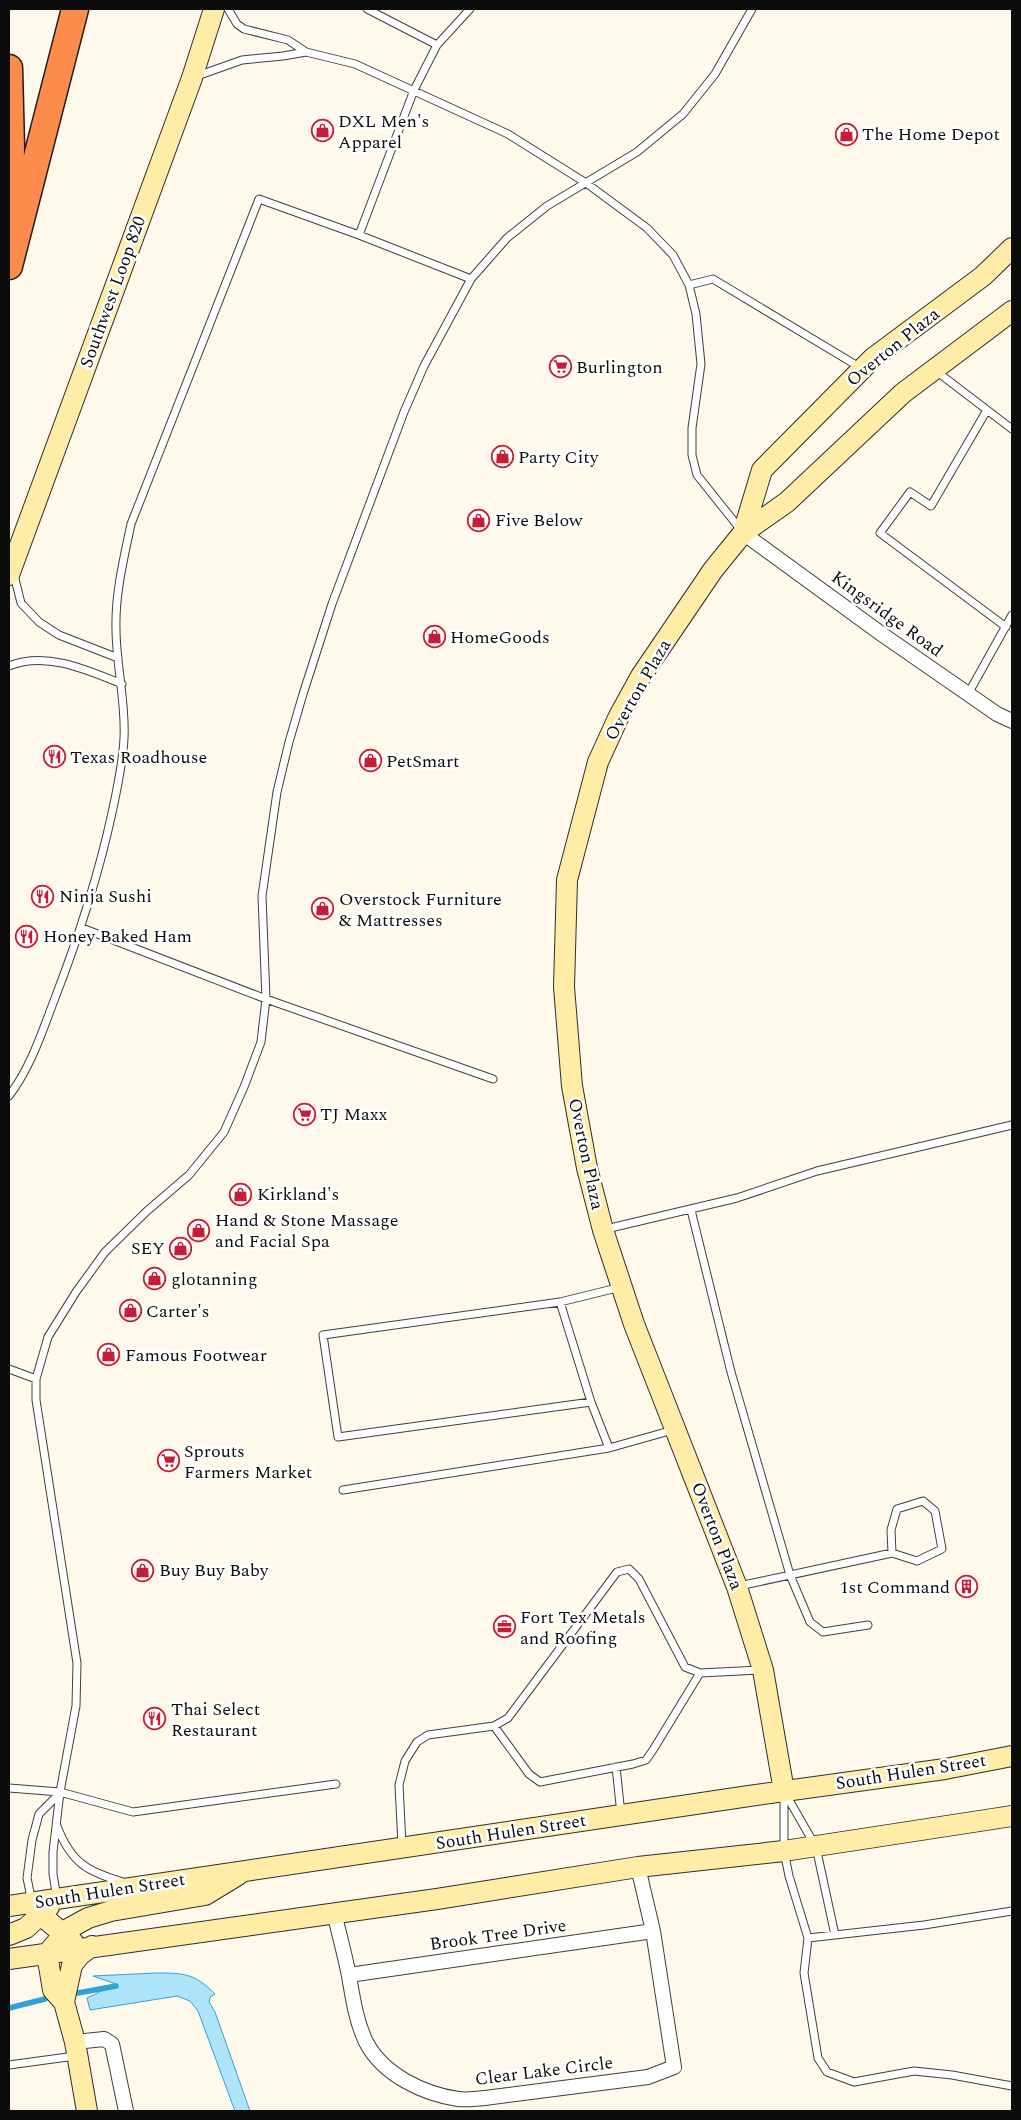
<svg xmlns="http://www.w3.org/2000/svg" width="1021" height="2120" viewBox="0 0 1021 2120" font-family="Spectral,serif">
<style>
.water{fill:#ade4fa;stroke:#30a3d5}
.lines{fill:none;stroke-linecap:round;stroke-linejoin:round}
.stream{stroke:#30a3d5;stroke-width:5.5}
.lane-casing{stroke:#3f3f3f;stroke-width:9}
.street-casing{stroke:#3f3f3f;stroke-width:16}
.secondary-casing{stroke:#2e2e2e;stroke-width:22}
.highway-casing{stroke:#1d1d1d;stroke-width:29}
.lane{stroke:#fff;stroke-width:7}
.street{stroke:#fff;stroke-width:14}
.secondary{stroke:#ffeda7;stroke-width:20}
.highway{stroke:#fd8c4c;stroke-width:26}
.labels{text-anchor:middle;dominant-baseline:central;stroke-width:5;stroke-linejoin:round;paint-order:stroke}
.poi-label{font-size:18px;fill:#0c0c0c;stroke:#fff;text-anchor:start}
.street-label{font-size:18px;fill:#0c0c0c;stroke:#fff}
</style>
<rect width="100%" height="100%" fill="#fff9ec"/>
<path class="water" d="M155 1973C184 1973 194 1973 215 1994L210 1997 209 2002 215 2012 250 2111H235L198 2011 190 2001 177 1996 90 2010 87 1998 116 1984 93 1976Z"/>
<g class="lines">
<path class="stream" d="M78 1993 116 1986
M9 2008 45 1999"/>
<defs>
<path id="lane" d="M228 9 237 24 244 29 288 40 306 52 355 64 508 134 586 183 647 228 673 255 689 285 696 314 701 364 692 428V455L697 475 741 530
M367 9 437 45
M197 76 242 60 283 56 306 52
M359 235 414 90 437 45 470 9
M689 285 713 279 861 368
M936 371 1012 429
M987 410 931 506 910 492 880 533 1006 627
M14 575 21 603 39 622 59 635 118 658
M9 666C46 651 87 670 122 684
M968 694 1012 615
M82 928 266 999 493 1079
M9 1096C31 1067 42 1032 55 998 79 936 98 877 112 813 117 789 123 763 124 738 126 702 116 665 116 629 115 593 124 558 131 524L259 199 359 235 471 279
M691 1210 731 1372 790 1575 810 1622 823 1632 868 1625
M606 1229 737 1198 817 1171 1012 1125
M560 1302 591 1402 338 1437 323 1335 560 1302 621 1287
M9 1369 36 1379
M609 1448 673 1430
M343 1490 609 1448 591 1402
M739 1586 892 1553 917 1561 942 1549 935 1511 923 1501 897 1509 891 1530 892 1553
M494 1726 529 1774 540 1782 633 1764 646 1760 653 1750 700 1673
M616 1767 621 1814
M9 1788 60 1792 133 1812 336 1784
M785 1793 816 1847 835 1935
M784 1794V1851L789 1876 808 1938 804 1973 818 2058 827 2072 854 2082 914 2071 952 2075 1012 2086
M57 1826C71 1863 88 1872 123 1882
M402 1845 399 1785 405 1761 417 1742 428 1735 494 1726 508 1718 617 1572 629 1569 639 1579 685 1667 700 1673 760 1670
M57 1898 53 1874V1852L60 1792 76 1706 77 1663 36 1400V1379L48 1337 76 1292 105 1252 147 1211 189 1175 224 1132 244 1087 261 1042 266 999 262 896 277 792 289 742 303 694 332 604 404 412 424 366 471 279 507 238 547 206 637 152 683 114 715 74 752 9
M32 1902 27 1878 32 1840 39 1814 60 1793
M808 1938 924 1925 1012 1911
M9 2065 75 2056"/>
<path id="street" d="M743 533 883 635 997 714 1012 721
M334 1912C339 1934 345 1955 349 1976 353 1999 356 2021 366 2042 383 2075 424 2094 458 2099 466 2100 476 2099 485 2098L648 2077 674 2067 653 1931 638 1867
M349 1975 653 1931
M75 2042 104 2039 112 2044 126 2111"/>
<path id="secondary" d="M743 533 762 470 873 358 983 276 1012 248
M9 575 192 78 214 9
M784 1791 763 1670 737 1587 634 1324 603 1230 587 1168 572 1086 564 987 567 880 598 762 619 716 641 676 713 570 743 533 787 502 903 393 1012 311
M32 1903 42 1916 73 1942
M9 1906 749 1796 945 1769 1012 1756
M9 1935 26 1928 49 1907
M47 1954 68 1929 88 1918 111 1911 205 1895 238 1875
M47 1954 53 1990 64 2002
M9 1959 437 1899 638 1867 784 1851 1012 1816
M87 2111 75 2042 64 2002 72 1965 80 1955 92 1946"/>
<path id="highway" d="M9 68 11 147 10 219
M9 266 75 9"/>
</defs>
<use href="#lane" class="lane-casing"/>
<use href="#street" class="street-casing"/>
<use href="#secondary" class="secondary-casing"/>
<use href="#highway" class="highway-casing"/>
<use href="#lane" class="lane"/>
<use href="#street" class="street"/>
<use href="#secondary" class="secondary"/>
<use href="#highway" class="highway"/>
</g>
<defs>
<symbol id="shop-ring" viewBox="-11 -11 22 22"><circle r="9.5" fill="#fff" stroke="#c41d35" stroke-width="1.5"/><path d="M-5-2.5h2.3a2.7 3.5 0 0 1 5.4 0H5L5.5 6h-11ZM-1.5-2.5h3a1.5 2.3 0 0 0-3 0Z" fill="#c41d35"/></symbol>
<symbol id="supermarket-ring" viewBox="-11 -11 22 22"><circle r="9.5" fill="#fff" stroke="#c41d35" stroke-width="1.5"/><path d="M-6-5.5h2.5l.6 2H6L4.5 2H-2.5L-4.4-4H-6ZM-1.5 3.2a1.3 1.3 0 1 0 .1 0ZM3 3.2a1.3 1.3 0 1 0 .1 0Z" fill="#c41d35"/></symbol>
<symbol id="restaurant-ring" viewBox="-11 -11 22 22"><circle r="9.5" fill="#fff" stroke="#c41d35" stroke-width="1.5"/><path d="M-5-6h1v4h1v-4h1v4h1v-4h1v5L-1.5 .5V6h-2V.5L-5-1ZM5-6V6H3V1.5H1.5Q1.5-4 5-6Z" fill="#c41d35"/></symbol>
<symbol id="building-ring" viewBox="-11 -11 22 22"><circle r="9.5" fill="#fff" stroke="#c41d35" stroke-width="1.5"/><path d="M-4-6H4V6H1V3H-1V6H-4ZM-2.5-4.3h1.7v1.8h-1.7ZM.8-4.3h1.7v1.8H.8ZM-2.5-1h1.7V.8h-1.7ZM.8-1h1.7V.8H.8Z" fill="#c41d35"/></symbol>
<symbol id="office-ring" viewBox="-11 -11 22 22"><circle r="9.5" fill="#fff" stroke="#c41d35" stroke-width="1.5"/><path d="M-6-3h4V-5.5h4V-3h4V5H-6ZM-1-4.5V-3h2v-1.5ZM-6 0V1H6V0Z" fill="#c41d35"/></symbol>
</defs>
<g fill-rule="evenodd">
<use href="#shop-ring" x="310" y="118" width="25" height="25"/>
<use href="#shop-ring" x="834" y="122" width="25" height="25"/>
<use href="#supermarket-ring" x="548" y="354" width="25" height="25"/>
<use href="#shop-ring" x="490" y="444" width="25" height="25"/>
<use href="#shop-ring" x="466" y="508" width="25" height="25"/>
<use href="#shop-ring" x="422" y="624" width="25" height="25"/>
<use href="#restaurant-ring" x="42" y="744" width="25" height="25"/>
<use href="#shop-ring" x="358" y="748" width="25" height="25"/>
<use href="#restaurant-ring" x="30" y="884" width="25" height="25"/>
<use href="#shop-ring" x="310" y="896" width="25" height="25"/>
<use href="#restaurant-ring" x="14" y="924" width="25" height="25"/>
<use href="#supermarket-ring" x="292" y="1102" width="25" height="25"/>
<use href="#shop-ring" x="228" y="1182" width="25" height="25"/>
<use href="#shop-ring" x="186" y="1218" width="25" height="25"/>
<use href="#shop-ring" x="168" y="1236" width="25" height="25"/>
<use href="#shop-ring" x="142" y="1266" width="25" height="25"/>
<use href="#shop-ring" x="118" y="1298" width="25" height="25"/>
<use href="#shop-ring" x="96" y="1342" width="25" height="25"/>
<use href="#supermarket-ring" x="156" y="1448" width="25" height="25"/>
<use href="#shop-ring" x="130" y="1558" width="25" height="25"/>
<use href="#building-ring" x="954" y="1574" width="25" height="25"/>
<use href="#office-ring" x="492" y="1614" width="25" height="25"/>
<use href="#restaurant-ring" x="142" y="1706" width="25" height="25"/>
</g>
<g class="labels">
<g class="poi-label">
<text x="338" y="121">DXL Men's<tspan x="338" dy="21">Apparel</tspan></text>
<text x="862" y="134">The Home Depot</text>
<text x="576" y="367">Burlington</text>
<text x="518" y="457">Party City</text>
<text x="495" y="520">Five Below</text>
<text x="450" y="637">HomeGoods</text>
<text x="70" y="757">Texas Roadhouse</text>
<text x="386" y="761">PetSmart</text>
<text x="59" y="896">Ninja Sushi</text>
<text x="339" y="899">Overstock Furniture<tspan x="339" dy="21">&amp; Mattresses</tspan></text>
<text x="43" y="936">Honey Baked Ham</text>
<text x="320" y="1114">TJ Maxx</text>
<text x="257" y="1194">Kirkland's</text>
<text x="215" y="1220">Hand &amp; Stone Massage<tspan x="215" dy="21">and Facial Spa</tspan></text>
<text x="165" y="1248" text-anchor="end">SEY</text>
<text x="171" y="1279">glotanning</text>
<text x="146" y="1311">Carter's</text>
<text x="125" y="1355">Famous Footwear</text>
<text x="184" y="1451">Sprouts<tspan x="184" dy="21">Farmers Market</tspan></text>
<text x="159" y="1570">Buy Buy Baby</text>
<text x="950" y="1587" text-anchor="end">1st Command</text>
<text x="520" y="1617">Fort Tex Metals<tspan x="520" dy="21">and Roofing</tspan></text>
<text x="171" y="1709">Thai Select<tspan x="171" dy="21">Restaurant</tspan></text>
</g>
<g class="street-label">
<text transform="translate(113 292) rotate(-70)">Southwest Loop 820</text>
<text transform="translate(893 347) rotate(-39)">Overton Plaza</text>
<text transform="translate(887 614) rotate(36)">Kingsridge Road</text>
<text transform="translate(638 690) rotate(-60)">Overton Plaza</text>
<text transform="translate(586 1154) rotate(78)">Overton Plaza</text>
<text transform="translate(717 1536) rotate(69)">Overton Plaza</text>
<text transform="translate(911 1772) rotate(-9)">South Hulen Street</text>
<text transform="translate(511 1832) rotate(-9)">South Hulen Street</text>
<text transform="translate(110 1891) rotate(-9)">South Hulen Street</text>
<text transform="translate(498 1935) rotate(-8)">Brook Tree Drive</text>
<text transform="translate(544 2071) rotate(-7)">Clear Lake Circle</text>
</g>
</g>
<rect width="1021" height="2120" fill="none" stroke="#0c0c0c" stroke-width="20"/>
</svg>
